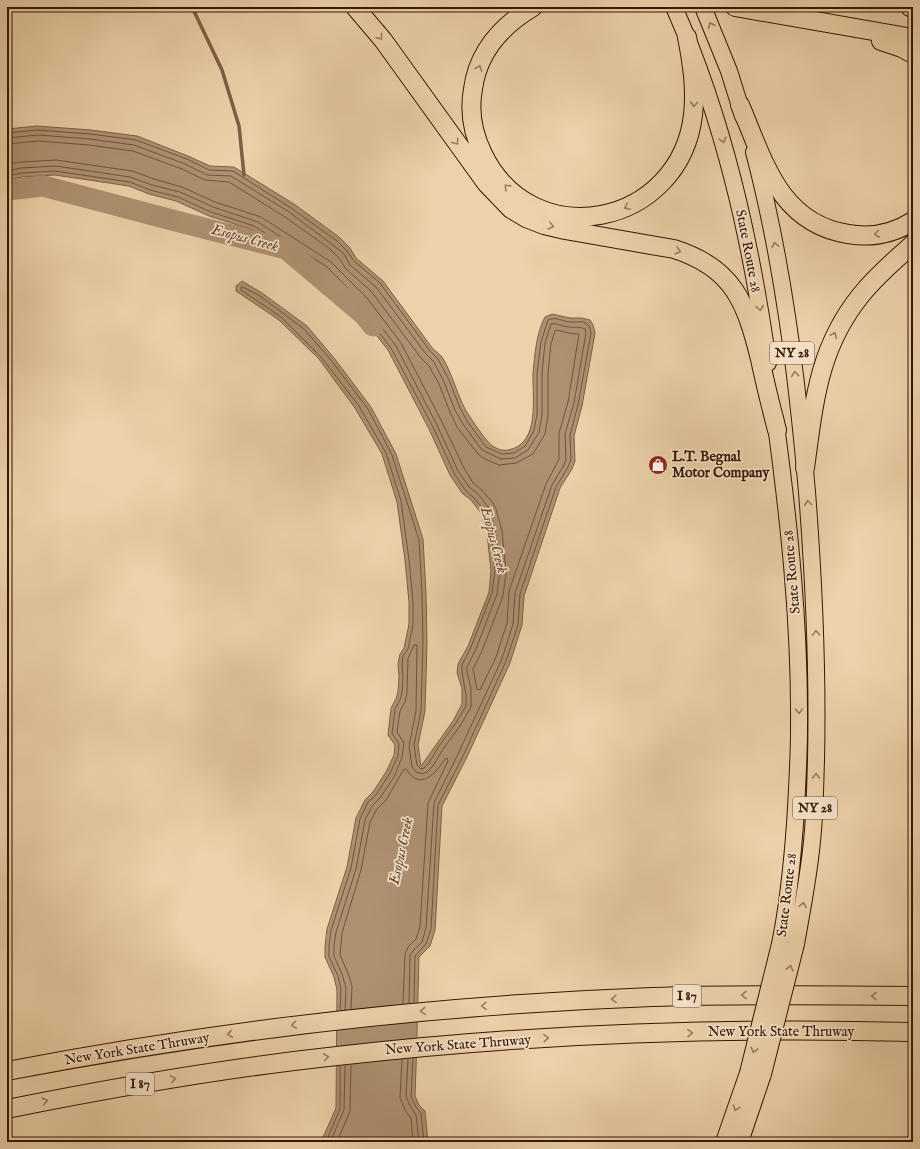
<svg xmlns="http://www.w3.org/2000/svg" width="920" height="1149" viewBox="0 0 920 1149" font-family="'IM FELL English',serif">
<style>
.water{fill:#ae9171;stroke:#7e5f45}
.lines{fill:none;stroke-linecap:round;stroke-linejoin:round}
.shore{stroke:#72533a;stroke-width:1}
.stream{stroke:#7e5f45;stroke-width:3.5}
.river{stroke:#ae9171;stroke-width:21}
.trunk-casing{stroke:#351503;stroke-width:18}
.motorway-casing{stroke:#351503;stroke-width:20}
.trunk{stroke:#edd1aa;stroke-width:16}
.motorway{stroke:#edd1aa;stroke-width:18}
.trunk-bridge-casing{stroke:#351503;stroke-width:18;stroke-linecap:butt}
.trunk-bridge{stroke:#edd1aa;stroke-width:16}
.oneway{stroke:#9a7c5f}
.labels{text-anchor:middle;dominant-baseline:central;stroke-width:3.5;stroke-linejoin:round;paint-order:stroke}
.shield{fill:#f3e1c8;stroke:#6e523e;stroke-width:1}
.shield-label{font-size:13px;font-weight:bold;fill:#351503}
.street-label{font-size:14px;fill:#351503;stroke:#f3e1c8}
.poi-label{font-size:14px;font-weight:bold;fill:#351503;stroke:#f3e1c8;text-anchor:start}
.water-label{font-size:15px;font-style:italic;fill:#65472f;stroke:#f3e1c8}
</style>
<rect width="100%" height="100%" fill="#edd1aa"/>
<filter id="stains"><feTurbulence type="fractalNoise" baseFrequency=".005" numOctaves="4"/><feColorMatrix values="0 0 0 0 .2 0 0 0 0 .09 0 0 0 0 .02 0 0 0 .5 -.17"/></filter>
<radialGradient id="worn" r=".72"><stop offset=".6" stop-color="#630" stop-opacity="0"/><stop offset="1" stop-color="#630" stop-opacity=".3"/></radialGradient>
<path class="water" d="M37 126 91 130 137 136 188 156 210 166 234 167 294 204 339 237 350 248 356 258 383 281 433 349C436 351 439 354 442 357 452 373 456 391 464 407 469 416 474 423 479 430 486 440 494 452 508 450 541 444 532 397 533 373 535 354 536 334 545 317L552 314 570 318H582L590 320 593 325 595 333 587 378 582 406 574 436 575 461 572 469 560 488 524 596 522 625 510 663 467 757 442 806 435 930 430 946 419 957 416 1069 415 1096 419 1105 425 1111 428 1142H319L324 1135 336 1108 337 990 334 977 325 957V946L327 929 347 867 356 818 365 800 373 792 386 772 394 755 395 745 388 735 391 708 396 699 398 692 399 676 398 664 400 654 404 648 409 624V602L405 560 397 502 382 454 355 408 319 359 279 320 236 291V286L242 281 262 293 307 326 334 358 371 407 396 454 423 539 426 593 427 643 425 711 418 745 421 766 453 721 462 704V688L457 673 458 664 468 646 489 592 491 571 487 533 481 513 471 500 462 493 450 475 429 429 388 350 355 308 322 274 253 230 209 216 176 201 149 194 129 186 55 175 22 177 7 180V129Z"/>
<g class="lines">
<path class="shore" d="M7 133 37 130 90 134 136 140 187 159 209 170 233 171 291 208 337 241 347 251 354 261 380 283 430 351 438 359 449 380 460 408 467 421 486 447 502 454 514 453 525 446 534 431 537 414V373L541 342 548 320C556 316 563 322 571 322 576 323 583 320 587 324 590 326 590 330 591 333L578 405 570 435 571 460 568 467 556 487 520 594 518 625 506 661 463 756 438 805 431 929 426 944 415 956 414 1003
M7 138 38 135 90 139 134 145 185 164 207 175 231 176 289 212 333 245 344 254 350 265 376 287 426 354 434 362 444 382 455 410 463 424 482 450 501 459 515 458 528 450 539 432 542 415V373L545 343 551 324C557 323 562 326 568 327 574 328 579 326 585 329L586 333 574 403 565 434 566 460 564 465 552 485 515 593 513 624 502 659 458 754 434 803 426 928 422 942 413 951 410 955 409 1003
M7 144 38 141 89 145 133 151 182 169 205 180 229 182 285 217 330 249 339 258 346 269 371 291 421 358 429 366 439 384 450 412 457 427 478 454 483 458 499 465 516 463 533 454 545 434 548 415V373L551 344 555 331 557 330 568 333 579 334 568 402 559 433V459L546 484 509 591 507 623 496 657 480 690 477 689 473 669 482 651 503 596 506 572 502 531 496 509 493 503 482 490 473 483 464 468 442 422 401 343 367 298 331 262 261 217 215 202 182 187 154 179 132 171 56 160 22 162 7 164
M7 171 21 168 56 166 130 177 152 185 180 192 213 207 258 222 327 267 362 302 396 346 437 425 458 471 469 487 478 494 489 508 495 531 498 547 500 571 497 594 476 649 467 667V672L471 688V707L460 726 443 749 433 766 427 772 422 774 416 772 412 767 409 746 416 711 417 645H414L408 658 407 693 405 702 400 711 397 732 404 743 402 757 394 777 380 798 372 806 365 820 356 869 336 932 334 946V956L342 974 346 988 345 1010
M7 176 22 173 55 171 130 182 150 190 178 197 211 212 254 226 325 271 359 306 391 348 433 427 454 473 465 490 474 498 485 511 491 532 495 570 492 593 471 647 462 665V672L466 695V706L456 723 439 746 429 763 424 768 421 769 417 765 414 745 421 711 423 642 422 593 419 540 392 455 368 409 331 360 304 329 260 296 243 287H241V290L281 317 321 357 359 406 386 453 401 501 409 560 413 602V625L408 649 403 656 402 664 403 677 402 692 400 700 395 709 392 733 399 744 398 756 390 773 376 795 368 802 360 819 351 868 331 930 329 946V957L338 976 341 989 340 1010
M351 1009 352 986 348 973 340 955 342 933 361 870 370 822 377 809 386 800 404 769H406C420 792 436 773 445 759L447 758 448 761 428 803 420 927 416 939 408 947 405 954 403 1004
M413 1058 411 1097 416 1107 421 1113 424 1142
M402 1059 400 1098 406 1112 411 1118 413 1142
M408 1059 406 1097 412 1109 416 1115 419 1142
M324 1142 328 1137 340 1109V1066
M330 1142 344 1110 345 1065
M337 1142 350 1111 351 1065"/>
<path class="stream" d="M192 7 222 70 239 126 244 175"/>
<path class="river" d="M7 190 43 186 172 220 286 249 364 315 373 326"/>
<defs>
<path id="trunk" d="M674 7C724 120 751 241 768 363
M703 7 729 71 743 116
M754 152C783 263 797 377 807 492 814 582 818 671 816 761 815 787 815 814 812 841 809 875 802 910 796 944
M775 418C789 521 800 624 799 728 799 760 797 792 795 824 792 865 788 905 780 944
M724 1142 748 1073
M740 1142 763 1074"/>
<path id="motorway" d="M355 7 383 40 486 183 511 209 526 218 544 225 565 230 674 249C734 268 746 303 760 359 765 383 771 407 777 430
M533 7C501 26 478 52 473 89 469 111 473 134 483 154 533 257 680 226 693 115 696 89 692 63 687 37
M735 7 913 38
M910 7 913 8
M881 41 902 48 913 54
M740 105C764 161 779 223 848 234 871 238 893 234 913 221
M805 468C814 403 818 348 861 295 876 276 895 260 913 244
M7 1071C220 1030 435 1005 652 997 739 994 826 995 913 996
M7 1109C116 1087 226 1068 337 1056 528 1034 721 1027 913 1032"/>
</defs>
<use href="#trunk" class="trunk-casing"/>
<use href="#motorway" class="motorway-casing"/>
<use href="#trunk" class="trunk"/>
<use href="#motorway" class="motorway"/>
<defs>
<path id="trunk-bridge" d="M748 1073 780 944
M763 1074 796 944"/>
</defs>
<use href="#trunk-bridge" class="trunk-bridge-casing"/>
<use href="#trunk-bridge" class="trunk-bridge"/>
</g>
<defs><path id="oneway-chevron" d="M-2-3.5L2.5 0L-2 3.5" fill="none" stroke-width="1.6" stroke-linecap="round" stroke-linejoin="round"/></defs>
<g class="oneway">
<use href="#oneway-chevron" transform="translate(711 25) rotate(-113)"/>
<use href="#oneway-chevron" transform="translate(380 37) rotate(52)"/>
<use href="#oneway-chevron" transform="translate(479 68) rotate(-69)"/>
<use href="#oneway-chevron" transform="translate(694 104) rotate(94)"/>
<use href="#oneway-chevron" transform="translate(723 140) rotate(74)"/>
<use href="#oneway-chevron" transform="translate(456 142) rotate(54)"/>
<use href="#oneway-chevron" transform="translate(507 187) rotate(-136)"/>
<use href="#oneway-chevron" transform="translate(627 207) rotate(153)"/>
<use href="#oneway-chevron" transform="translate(551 226) rotate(14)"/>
<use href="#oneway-chevron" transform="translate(877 234) rotate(172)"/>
<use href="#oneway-chevron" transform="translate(775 245) rotate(-101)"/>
<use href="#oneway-chevron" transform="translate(678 251) rotate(16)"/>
<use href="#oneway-chevron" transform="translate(760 308) rotate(81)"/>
<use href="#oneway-chevron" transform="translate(834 335) rotate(-64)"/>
<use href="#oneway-chevron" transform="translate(795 374) rotate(-96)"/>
<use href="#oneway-chevron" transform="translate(808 503) rotate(-95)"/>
<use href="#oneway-chevron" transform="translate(816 633) rotate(-92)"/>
<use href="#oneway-chevron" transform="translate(799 711) rotate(88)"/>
<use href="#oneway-chevron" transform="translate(816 776) rotate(-89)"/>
<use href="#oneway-chevron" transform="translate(803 905) rotate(-80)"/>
<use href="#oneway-chevron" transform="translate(790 968) rotate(-76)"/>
<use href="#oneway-chevron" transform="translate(744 995) rotate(179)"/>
<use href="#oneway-chevron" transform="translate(874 996) rotate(-179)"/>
<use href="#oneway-chevron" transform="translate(614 999) rotate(177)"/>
<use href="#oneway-chevron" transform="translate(484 1006) rotate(176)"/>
<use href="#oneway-chevron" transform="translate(423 1011) rotate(175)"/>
<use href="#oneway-chevron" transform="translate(294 1025) rotate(173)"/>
<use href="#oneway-chevron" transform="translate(690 1033) rotate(-2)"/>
<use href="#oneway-chevron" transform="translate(230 1034) rotate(172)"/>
<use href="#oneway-chevron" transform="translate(546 1038) rotate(-3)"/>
<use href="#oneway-chevron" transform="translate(754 1050) rotate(104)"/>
<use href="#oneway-chevron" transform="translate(326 1057) rotate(-7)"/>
<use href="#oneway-chevron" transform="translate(173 1079) rotate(-9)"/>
<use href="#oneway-chevron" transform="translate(45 1101) rotate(-11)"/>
<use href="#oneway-chevron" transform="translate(736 1108) rotate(109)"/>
</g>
<defs>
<symbol id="shop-disc" viewBox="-11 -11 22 22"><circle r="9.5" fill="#8f2418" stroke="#f3e1c8"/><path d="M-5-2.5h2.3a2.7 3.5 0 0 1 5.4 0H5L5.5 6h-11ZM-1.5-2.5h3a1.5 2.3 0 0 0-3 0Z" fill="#fff"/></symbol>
</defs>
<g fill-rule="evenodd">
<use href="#shop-disc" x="647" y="454" width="22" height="22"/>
</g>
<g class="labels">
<g class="shield">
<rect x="770" y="342" width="44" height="22" rx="3"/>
<rect x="793" y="797" width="44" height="22" rx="3"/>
<rect x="673" y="985" width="28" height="22" rx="3"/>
<rect x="126" y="1073" width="28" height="22" rx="3"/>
</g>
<g class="shield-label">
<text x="792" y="353">NY 28</text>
<text x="815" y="808">NY 28</text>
<text x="687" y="996">I 87</text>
<text x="140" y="1084">I 87</text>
</g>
<g class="street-label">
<text transform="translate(748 251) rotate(79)">State Route 28</text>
<text transform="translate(792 572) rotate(-95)">State Route 28</text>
<text transform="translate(787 895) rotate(-83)">State Route 28</text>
<text x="781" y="1032">New York State Thruway</text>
<text transform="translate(458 1045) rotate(-4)">New York State Thruway</text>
<text transform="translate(137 1049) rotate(-9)">New York State Thruway</text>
</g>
<g class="poi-label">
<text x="672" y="457">L.T. Begnal<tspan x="672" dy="16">Motor Company</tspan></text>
</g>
<g class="water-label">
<text transform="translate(245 238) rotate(15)">Esopus Creek</text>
<text transform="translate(494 540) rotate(75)">Esopus Creek</text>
<text transform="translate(401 851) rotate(-78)">Esopus Creek</text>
</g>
</g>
<rect width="920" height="1149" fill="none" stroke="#edd1aa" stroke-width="24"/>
<rect x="8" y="8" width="904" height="1133" fill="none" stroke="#351503" stroke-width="2"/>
<rect x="12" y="12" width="896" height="1125" fill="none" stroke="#351503"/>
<rect width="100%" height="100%" filter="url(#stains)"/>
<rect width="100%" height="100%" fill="url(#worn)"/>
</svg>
